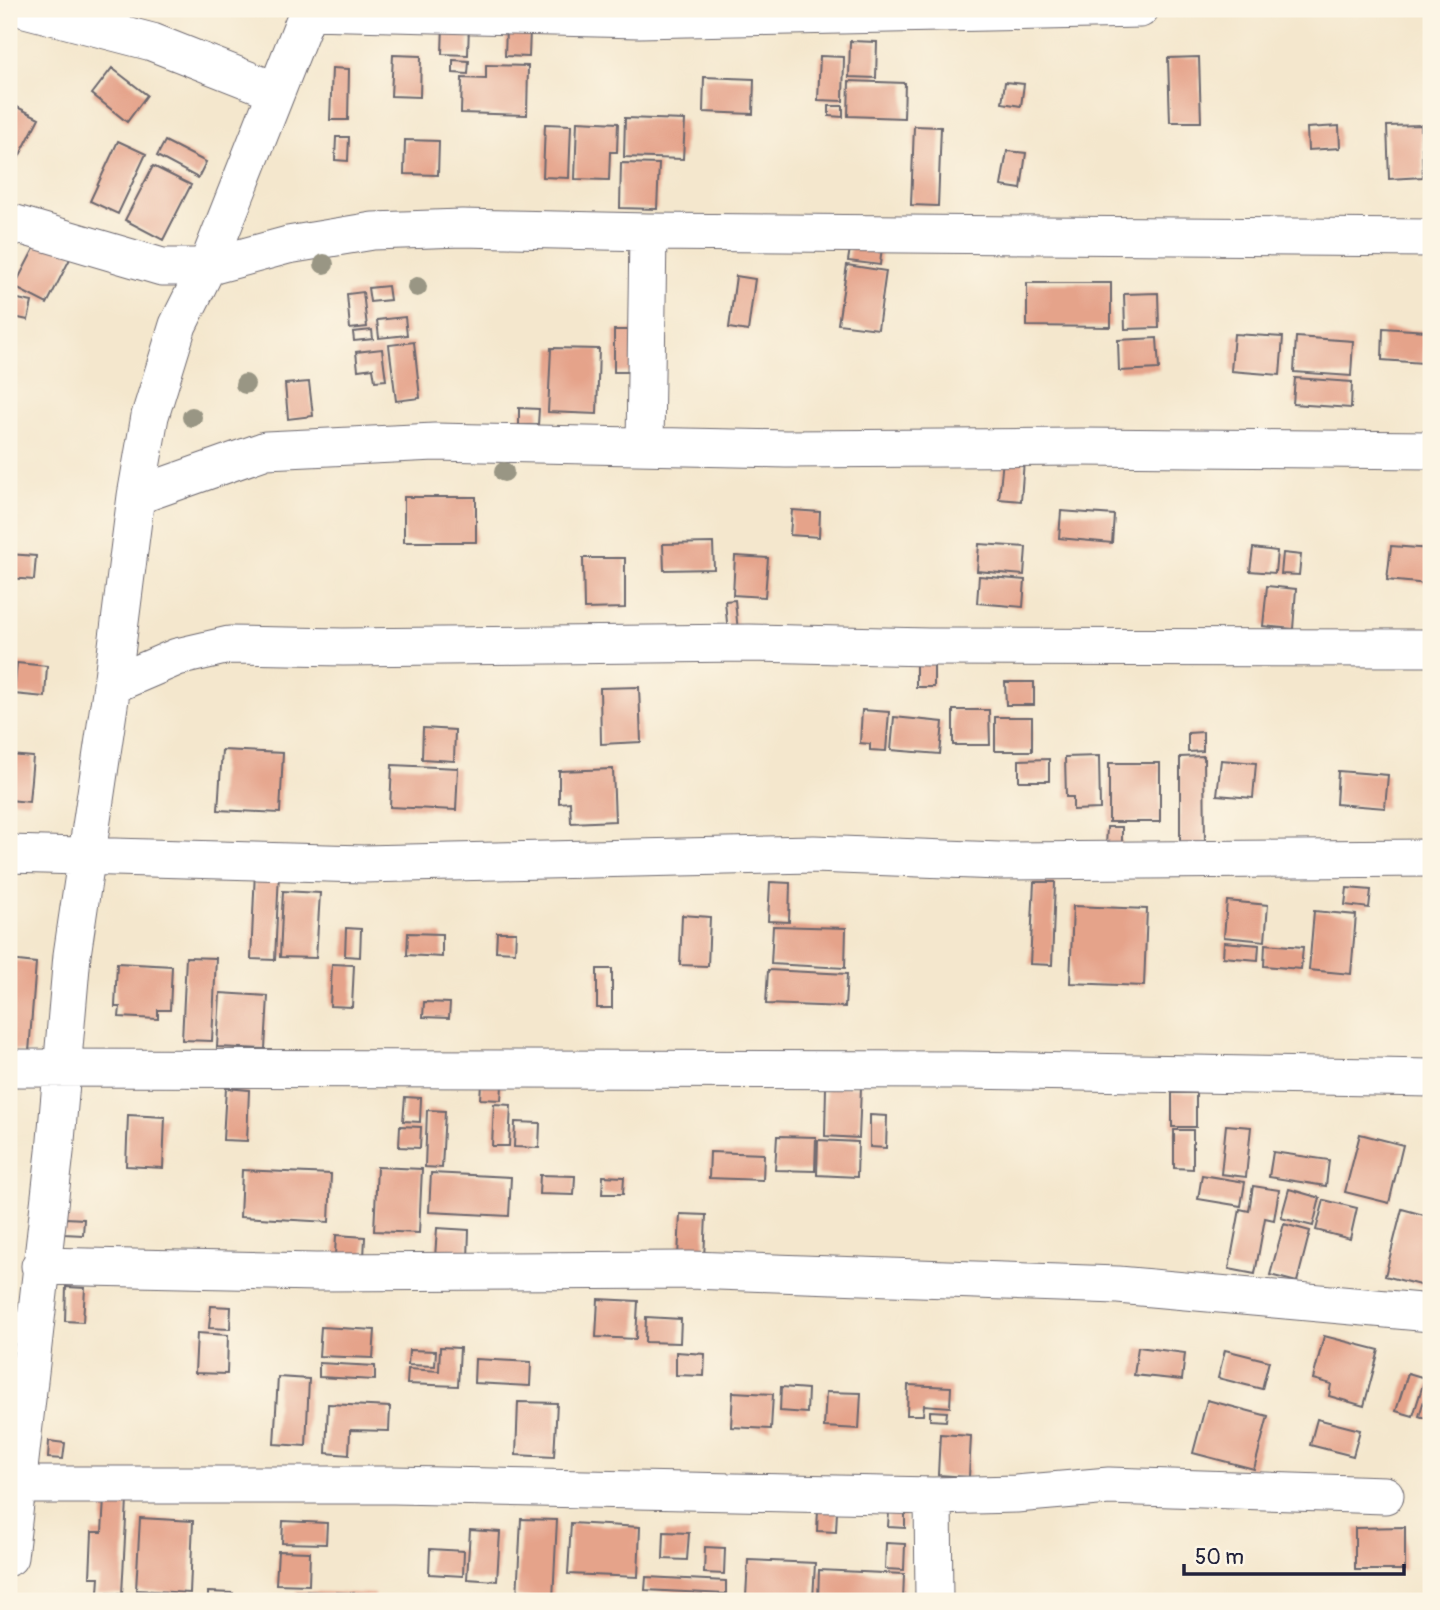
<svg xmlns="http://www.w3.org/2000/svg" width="1440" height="1610" viewBox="0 0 1440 1610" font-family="Pangolin,sans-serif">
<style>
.building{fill:#e5a38a}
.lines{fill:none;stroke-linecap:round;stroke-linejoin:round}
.minor-casing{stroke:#6c676e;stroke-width:39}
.minor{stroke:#fff;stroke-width:37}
.tree{fill:#999684}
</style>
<rect width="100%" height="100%" fill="#fcf5e5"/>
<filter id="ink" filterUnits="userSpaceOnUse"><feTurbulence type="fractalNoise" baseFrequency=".0143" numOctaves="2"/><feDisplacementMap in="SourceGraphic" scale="14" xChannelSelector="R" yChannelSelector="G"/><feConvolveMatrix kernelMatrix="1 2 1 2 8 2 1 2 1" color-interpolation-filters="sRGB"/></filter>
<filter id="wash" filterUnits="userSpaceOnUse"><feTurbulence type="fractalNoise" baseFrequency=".00686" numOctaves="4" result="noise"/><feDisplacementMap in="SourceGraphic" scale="28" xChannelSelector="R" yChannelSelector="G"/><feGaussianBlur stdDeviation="1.57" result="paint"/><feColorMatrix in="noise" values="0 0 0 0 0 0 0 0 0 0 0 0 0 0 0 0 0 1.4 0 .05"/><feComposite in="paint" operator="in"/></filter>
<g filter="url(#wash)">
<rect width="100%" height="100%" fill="#f4e7cd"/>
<g id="blocks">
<path class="building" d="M443 24 469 25 468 55 442 54Z
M506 28 530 29 529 57 505 56Z
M850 41 877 42 876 78 849 77Z
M393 55 421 56 420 97 391 96Z
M820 56 844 57 843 101 818 100Z
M1199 57 1201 122H1170L1168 58Z
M453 60 469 61 468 74 453 73Z
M486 65 528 66 527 115 461 113 462 78 486 79Z
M112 68 147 95 127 122 92 94Z
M332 68 349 69 348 120H330Z
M704 77 754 79 753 114 703 112Z
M849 81 905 83 904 118 848 116Z
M1005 82 1024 84 1021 106 1002 103Z
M9 103 39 118 9 176Z
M829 106H843V117L829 116Z
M625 118 685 120 683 159 624 157Z
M577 121 618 123 617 152H610L609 180 575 179Z
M545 124 571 125 569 178 543 177Z
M1421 125 1423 177 1389 179 1387 126Z
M914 126 941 127 938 206 911 205Z
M1339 126 1340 148 1308 150 1307 128Z
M336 137H349L348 161 335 160Z
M405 140 439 141 438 175 404 174Z
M118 141 146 154 118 214 90 201Z
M165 141 206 162 198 178 157 156Z
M1007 151 1026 153 1021 189 1001 186Z
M621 163 659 164 657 209 620 208Z
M153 166 191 185 163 240 125 220Z
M40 237 73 253 47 304 14 287Z
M851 242 882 246 880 265 848 261Z
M847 265 886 271 878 329 838 324Z
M736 276 755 279 748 331 729 328Z
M1027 283H1111V327L1027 326Z
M388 286 390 300 370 302 368 288Z
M363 292 367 327 350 329 347 294Z
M1158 293 1159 328 1125 329 1124 294Z
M9 297 32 302 28 320 9 316Z
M405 317 407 335 379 338 377 320Z
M1383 328 1426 331 1423 363 1382 360Z
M372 330 373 339 354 341 353 332Z
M614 330H634V372H614Z
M1234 334 1283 337 1280 375 1231 371Z
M1296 337 1353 341 1351 376 1294 372Z
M1157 338 1159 369 1119 371 1118 340Z
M414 342 420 398 396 401 389 345Z
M551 348 599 349 597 414 548 412Z
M382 349 386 380 375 381 373 368 358 370 356 352Z
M1295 378 1352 382 1351 408 1293 404Z
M309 382 313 416 288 419 285 384Z
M519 408 539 409 538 425H519Z
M1003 459 1024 460 1021 501 999 499Z
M404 497H476V542H404Z
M792 510 820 512 819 537 790 535Z
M1061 511 1114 515 1112 543 1059 538Z
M713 543 714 569 664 570 663 544Z
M979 544 1026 547 1024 575 977 571Z
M1391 546 1431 549 1428 584 1387 580Z
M1253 548 1277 551 1275 573 1250 571Z
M1283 553 1301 555 1299 575 1281 574Z
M9 554 36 556 34 580 9 578Z
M735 556 768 558 765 597 733 595Z
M583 558H625V608L584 609Z
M979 576 1025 580 1023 607 977 603Z
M1267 586 1296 589 1293 629 1263 626Z
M735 600 738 632 728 633 725 601Z
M916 660H934V687H916Z
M17 663 47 666 45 697 14 694Z
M1005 682H1034V705H1006Z
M639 687 641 742 601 744 600 688Z
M862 710 889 712 886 751 870 750V744L860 743Z
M953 710H989L990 745H953Z
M894 717 943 722 940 754 891 750Z
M995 717H1032V751H995Z
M423 728 455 730 454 761 422 759Z
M1203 732V751L1188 752V733Z
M222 750 283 753 280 813 218 810Z
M9 755 33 757 29 802 9 800Z
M1099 756 1100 809 1073 810V797H1066L1065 757Z
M1204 756 1205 846H1180V757Z
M1049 759V781H1019V760Z
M1221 760 1256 763 1253 798 1217 795Z
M1109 763H1160V822H1109Z
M392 765 458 768 456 810 390 807Z
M613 769 615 821 571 823 570 802 559 803V771Z
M1338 771 1388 775 1385 808 1336 804Z
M1107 827H1122V847H1106Z
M255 871 279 872 275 960 251 959Z
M770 882 790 883 789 922 768 921Z
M1034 882H1055L1052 965 1030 964Z
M1347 888 1371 890 1369 908 1345 905Z
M283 891 320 893 316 958 280 957Z
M1227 901 1268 905 1265 941 1224 937Z
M1073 906 1147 909 1144 986 1070 983Z
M1314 911 1356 915 1351 974 1309 970Z
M682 915 710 917 708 966 680 965Z
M773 926 846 928 845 968 771 964Z
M346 928 361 929 360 957 345 956Z
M497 932H516L515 952 496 951Z
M408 933 442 934V957L407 955Z
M1224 942 1259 945 1258 960 1223 957Z
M1265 944 1303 947 1301 969 1264 966Z
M186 957 216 958 212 1041 182 1040Z
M9 960 36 963 29 1052 9 1050Z
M117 963 172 966 170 1010H158V1019L119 1017 120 1007H115Z
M332 964 354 965 352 1007 330 1006Z
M597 969H612V1008H597Z
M768 970 847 974 845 1007 766 1004Z
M220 993 268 996 265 1049 217 1047Z
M424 1002 450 1003 449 1018 423 1017Z
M481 1084 502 1086 501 1100 480 1099Z
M826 1086 861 1087 859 1138 825 1136Z
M226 1088 249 1090 247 1141 223 1140Z
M1172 1093H1196V1127H1172Z
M405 1097 421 1098 420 1122 403 1121Z
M494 1104 511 1105 509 1146H492Z
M427 1110 445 1111 442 1168 425 1167Z
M128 1115 165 1117 163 1168 126 1166Z
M870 1115 887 1116 886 1148 870 1147Z
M515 1122 540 1123 539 1148 514 1147Z
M1226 1125 1251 1127 1246 1177 1221 1174Z
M400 1126 421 1127 420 1148 399 1147Z
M1174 1130H1193V1169L1174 1168Z
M1360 1134 1403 1145 1389 1203 1345 1192Z
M777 1136 816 1137 815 1171 775 1170Z
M818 1140 858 1142 857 1177 817 1175Z
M710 1152 764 1154 763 1180 709 1178Z
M1273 1152 1329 1160 1326 1186 1269 1177Z
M377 1167 422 1169 419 1233 374 1231Z
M242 1170 331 1174 329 1222 240 1217Z
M431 1173 511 1177 509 1216 429 1212Z
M540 1175 575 1176 574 1195 539 1194Z
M1202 1175 1245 1182 1241 1206 1198 1199Z
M603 1176 624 1177 623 1194H602Z
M1253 1186 1279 1190 1274 1220 1265 1218 1255 1274 1229 1269 1240 1209 1249 1211Z
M1289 1189 1320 1198 1313 1226 1281 1218Z
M1324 1200 1357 1208 1350 1239 1316 1230Z
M1402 1209 1431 1217V1288L1385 1276Z
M680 1214 706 1215 704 1259 678 1258Z
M65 1218 84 1219 83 1235 64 1234Z
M1284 1224 1310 1231 1297 1282 1270 1275Z
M437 1228 469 1230 468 1260 435 1258Z
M336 1235 365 1237 364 1258 335 1256Z
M66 1287 85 1288 83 1322 65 1321Z
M598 1299 638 1301 636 1339 596 1337Z
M211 1306 231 1307 230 1329 209 1328Z
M646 1317 681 1319 680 1343 645 1342Z
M321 1327 375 1330 373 1358 319 1356Z
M197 1333 228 1335 227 1374 195 1373Z
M1324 1336 1379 1350 1364 1406 1329 1396 1331 1384 1313 1379Z
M440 1347 460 1348 458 1386 407 1384 408 1369 439 1371Z
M1138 1347 1185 1353 1182 1380 1134 1375Z
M409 1350 436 1351 435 1366 408 1365Z
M1225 1350 1269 1361 1262 1389 1218 1378Z
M676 1352 705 1354 704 1376 676 1375Z
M475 1359 531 1362 530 1386 474 1383Z
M319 1363 375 1366V1380L319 1377Z
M1408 1373 1425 1378 1413 1416 1396 1411Z
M278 1377 309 1379 306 1446 274 1444Z
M1431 1378V1420L1419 1416Z
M908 1385 951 1387 950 1407 924 1405 923 1415H907Z
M781 1387 808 1389 807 1413 780 1411Z
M733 1392 773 1394 771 1429 731 1427Z
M826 1392 861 1393 859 1429 824 1427Z
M1207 1400 1268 1416 1254 1469 1193 1453Z
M518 1402 557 1403 554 1457 516 1455Z
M328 1404 390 1407 389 1431 350 1430 349 1455 326 1453Z
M930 1411 947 1412 946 1421 930 1420Z
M1317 1419 1360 1430 1353 1456 1310 1445Z
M940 1434 971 1436 969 1477 938 1475Z
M49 1441 65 1443 63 1459 48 1458Z
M104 1499 127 1500 122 1594 98 1593 99 1577H90L92 1532H102Z
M818 1510 837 1511 836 1532 817 1531Z
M889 1511 905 1512V1528L888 1527Z
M140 1518 193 1521 190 1593 136 1590Z
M521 1519 557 1520 553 1599 517 1597Z
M283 1521 327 1523 326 1544 282 1543Z
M571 1523 640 1527 638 1577 568 1574Z
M1405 1527V1570H1355V1528Z
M470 1530 500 1532 497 1581 467 1579Z
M664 1532 689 1533 687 1560 663 1559Z
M886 1543 905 1544 904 1570 885 1569Z
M705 1547 725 1548 724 1574 704 1573Z
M430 1549 464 1551 463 1576 429 1574Z
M278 1551 310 1552 309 1585 276 1584Z
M748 1560 815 1563 813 1600 746 1597Z
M819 1570 904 1574 903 1601 818 1600Z
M646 1577 726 1581V1594L645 1590Z
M296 1591 375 1594V1601H296Z
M208 1592 233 1593V1601H208Z
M238 1595 289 1598V1601H238Z
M76 1597 116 1599V1601H76Z"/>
</g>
</g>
<g filter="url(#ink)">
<use href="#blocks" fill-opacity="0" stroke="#6c676e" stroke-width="2"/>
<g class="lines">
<defs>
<path id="minor" d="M25 9 152 42 276 91
M308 11 639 19 1140 9
M9 222 162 267H207L288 245 373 231 462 228 648 232 1431 238
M645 446 648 232
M136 496 266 450 435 442 786 449 1082 447 1431 450
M112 685 177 657 229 645 343 647 749 643 928 647 1431 648
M9 854 363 864 814 854 999 861 1431 858
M9 1068 962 1070 1431 1078
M40 1266 316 1272 690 1270 1118 1285 1431 1313
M9 1485H393L933 1496 1016 1494 1109 1486 1385 1495
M933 1496 934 1601
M9 1557 55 1152 72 955 112 685 136 496 150 416 178 325 207 267 309 9"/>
</defs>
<use href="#minor" class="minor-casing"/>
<use href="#minor" class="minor"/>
</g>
<g class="tree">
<circle cx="324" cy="264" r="10"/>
<circle cx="417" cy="287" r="10"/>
<circle cx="245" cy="384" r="10"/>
<circle cx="192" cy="417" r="10"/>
<circle cx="504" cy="472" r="10"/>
</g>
</g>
<rect width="1440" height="1610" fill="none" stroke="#fcf5e5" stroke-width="35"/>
<path d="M1184 1564v10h220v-10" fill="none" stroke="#22223b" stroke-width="3.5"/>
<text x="1195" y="1564" font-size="21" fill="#22223b" stroke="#fcf5e5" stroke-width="5" paint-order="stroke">50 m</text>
</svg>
